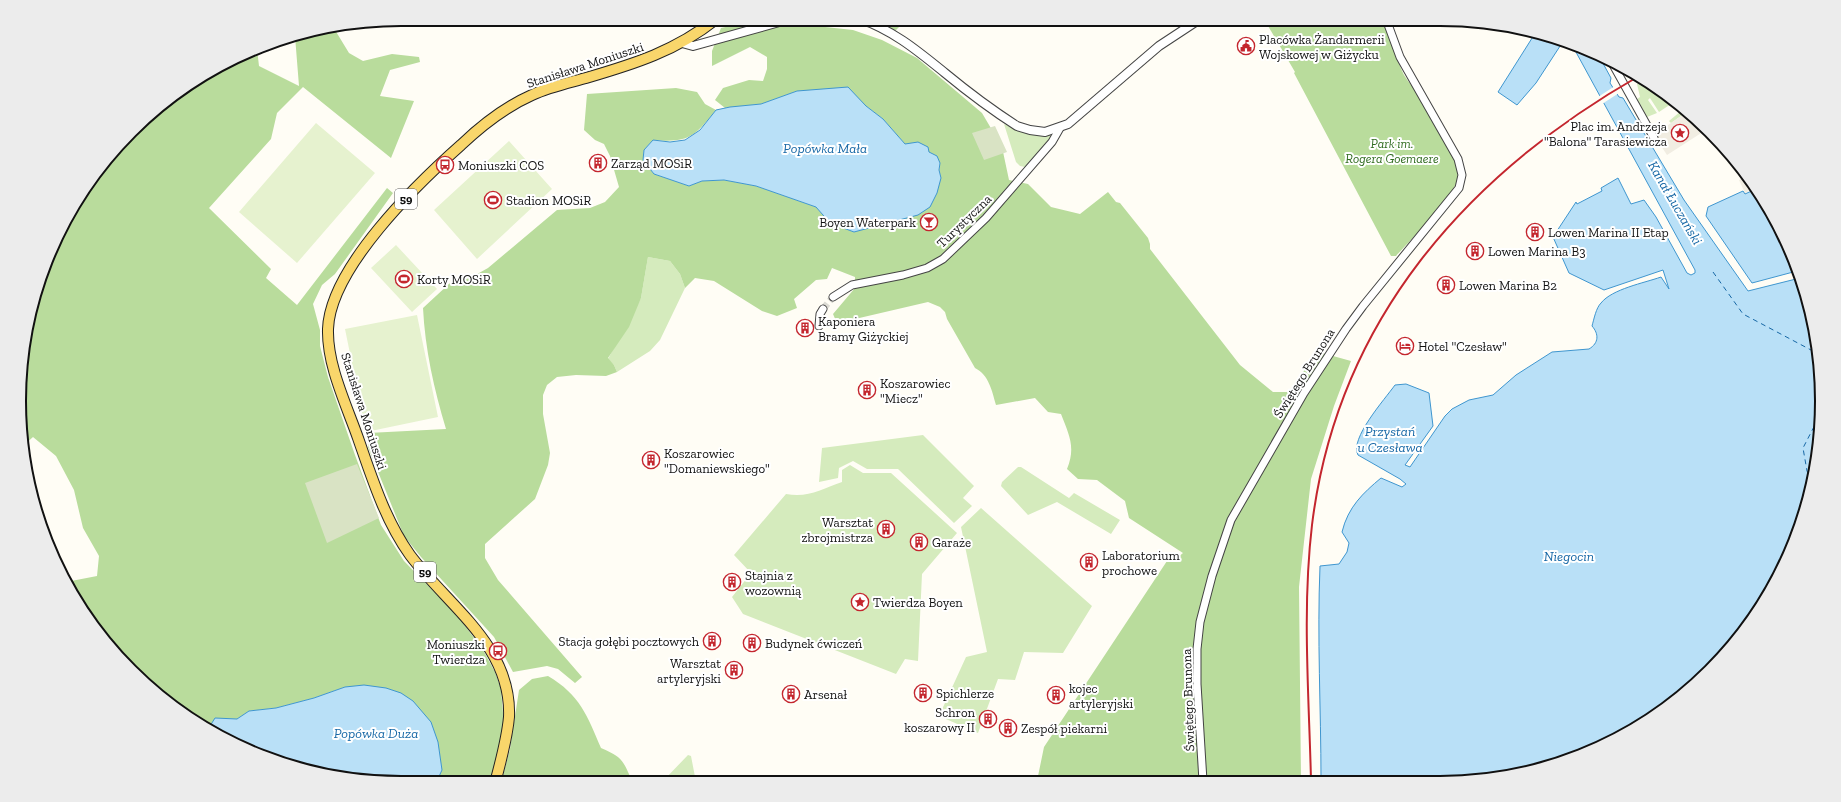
<svg xmlns="http://www.w3.org/2000/svg" width="1841" height="802" viewBox="0 0 1841 802" font-family="'Zilla Slab',serif">
<style>
.green{fill:#d5ebbd}
.forest{fill:#b9dc9c}
.cemetery{fill:#d9e3c4}
.pitch{fill:#e6f2cf}
.plaza{fill:#f1ede2}
.water{fill:#b9e0f7;stroke:#3f96cf}
.pier{fill:#fffdf5}
.lines{fill:none;stroke-linecap:round;stroke-linejoin:round}
.ferry{stroke:#1768a6;stroke-width:1;stroke-dasharray:5 4;stroke-linecap:butt}
.minor-tunnel{stroke:#dbdad3;stroke-width:7;stroke-dasharray:7 3.5;stroke-linecap:butt}
.minor-casing{stroke:#444;stroke-width:9}
.tertiary-casing{stroke:#444;stroke-width:10}
.primary-casing{stroke:#222;stroke-width:12}
.minor{stroke:#fff;stroke-width:7}
.tertiary{stroke:#fff;stroke-width:8}
.primary{stroke:#f9d66b;stroke-width:10}
.rail{stroke:#c4262e;stroke-width:2}
.labels{text-anchor:middle;dominant-baseline:central;stroke-width:4;stroke-linejoin:round;paint-order:stroke}
.shield{fill:#fff;stroke:#585858;stroke-width:1}
.shield-label{font-size:12px;font-weight:bold;fill:#111}
.poi-label{font-size:13px;fill:#111;stroke:#fff;text-anchor:start}
.street-label{font-size:13px;fill:#111;stroke:#fff}
.park-label{font-size:13px;font-style:italic;fill:#2f6b1f;stroke:#fff}
.water-label{font-size:14px;font-style:italic;fill:#1768a6;stroke:#fff}
.rim{fill:none;stroke:#111;stroke-width:2}
</style>
<rect width="100%" height="100%" fill="#fffdf5"/>
<path class="green" d="M1644 80 1688 111 1671 123 1669 121 1681 111 1676 104 1672 106 1671 104 1659 112 1650 98 1648 100 1657 113 1647 117 1637 99 1640 97 1637 84Z
M1700 122 1735 160 1727 164 1731 161 1723 148 1718 150Z
M1004 124 1030 135H1051V137L1029 163 1025 167 1020 166 1016 162Z
M648 257 670 261 680 274 685 288 660 340 650 351 617 372 614 365 608 359 641 298Z
M923 435 974 486 963 498 972 506 954 523 898 469H867L853 461 839 468 838 478 819 482 822 448Z
M850 465 863 473H891L957 533 922 574 918 661 905 659 896 674 743 614 732 597 751 573 734 555 786 494C809 498 821 489 842 482V470Z
M1018 467H1021L1069 498 1074 493 1120 520 1111 534 1057 502 1028 515 1001 486 1002 482Z
M981 508 1092 606 1063 653 1024 652 1015 680 998 679 978 733 939 716 966 657 987 652 961 527Z
M688 755 691 756 696 782H662Z"/>
<path class="forest" d="M761 19H776L788 23 853 30 882 40 917 58 982 113 1002 147 1009 180 1028 184 1051 207 1080 214 1108 192 1116 202 1120 203 1148 238 1150 244V249L1240 365 1273 392H1292L1315 351 1351 361 1334 406 1311 479 1299 587 1301 780 1037 781 1044 747 1167 561 1176 559 1183 553 1129 518 1125 501 1097 480 1078 479 1067 469C1076 447 1069 435 1061 414L1048 412 1035 398 996 405C992 391 989 375 975 368L947 319 945 312 940 307 928 302 855 319 836 321 833 314 855 288V277L832 268 827 279 816 280 794 299 797 308 777 316 762 311 714 281 695 278 685 288 680 274 670 261 648 257 641 298 629 327 608 358 614 365 617 372 606 376 576 375 557 377 547 385 543 395V414L550 453 548 465 535 499 485 544V558L498 580 582 677 575 683 558 669 547 666 513 672 494 637 421 557 404 536 368 447V433L446 429C434 389 425 349 423 308L450 283 470 278 488 268 557 210 590 208 605 202 619 187 610 156 604 144 595 140 584 130 587 94 676 88 697 92 705 104 716 110C694 137 689 143 653 140L644 150 643 160 654 174 689 186 702 181 724 180 756 186 816 207 830 223 854 232 884 222 941 178 939 170 940 163 905 144 883 119 866 106 797 91 761 104 725 108 715 100 723 88 749 80 763 81 767 69V57L750 47 712 66V51L721 28Z
M872 19H897L900 22 901 25 895 31Z
M1264 19H1381C1392 37 1395 57 1404 75 1408 82 1414 88 1419 95 1430 112 1459 158 1458 177 1458 192 1409 242 1396 256H1391L1294 73 1295 72Z
M335 30 349 53 363 61 392 54 419 57 420 62 390 70 380 96 414 101 391 158 303 87 277 113 271 139 209 208 271 269 266 278 297 305 387 188 393 193 335 274 322 285 313 304 320 330V346L328 377 355 455 381 525 404 561 457 615 483 650 495 672 501 689 504 725 492 783H436L442 770 345 687 314 698 276 708 249 711 237 719 210 726 184 713 149 688 70 592 66 582 97 576 99 556 83 528 74 490 56 456 33 437 22 447 26 327 70 210 149 114 210 70 257 49 259 66 299 86 295 36Z
M548 676C580 695 587 715 601 748 622 757 623 760 632 781L647 780 648 782 501 783 510 749 519 690 532 679Z"/>
<path class="cemetery" d="M995 126 1007 152 984 160 972 133Z
M357 464 379 518 327 543 305 483Z"/>
<path class="pitch" d="M316 123 375 173 297 263 239 212Z
M509 141 552 189 477 259 434 210Z
M396 245 437 289 412 312 371 268Z
M417 315 438 417 366 432 345 329Z"/>
<path class="plaza" d="M1688 111 1706 130 1667 155 1654 135Z
M1748 176 1755 188 1745 193 1739 180Z"/>
<path class="water" d="M1534 35 1547 42 1550 37 1564 40 1536 83 1517 105 1498 92Z
M1571 43 1599 56 1611 78 1610 83 1619 97 1623 98 1684 200 1748 291 1800 278 1809 302 1821 376 1819 451 1802 524 1757 613 1673 704 1586 754 1490 780H1321C1321 709 1317 638 1320 566L1339 564 1347 552 1349 543 1342 532C1348 507 1363 493 1381 478L1402 487 1406 484 1400 479 1358 455C1349 439 1385 399 1395 385L1406 384 1429 393 1433 426 1405 465 1410 467 1445 416 1452 409 1469 400 1493 395 1516 375 1552 352 1589 349C1599 343 1599 334 1592 326 1594 319 1596 308 1601 303 1612 289 1644 283 1661 277L1669 289 1663 270 1604 290 1569 273 1553 237 1576 202 1577 204 1602 191 1601 188 1618 178 1631 204 1644 200 1656 217 1687 273 1691 275 1695 273V270Z
M848 87 866 106 883 119 905 144 918 142 928 147 929 152 937 156 940 163 939 170 941 178 937 193 930 207 918 215 854 232 830 223 816 207 756 186 724 180 702 181 689 186 654 174 643 160 644 150 653 140 670 142 685 140 700 130 716 110 730 107 761 104 797 91Z
M1756 189 1783 232 1797 271 1752 283 1706 216 1708 207 1743 191 1745 194Z
M364 685 386 688 401 693 413 701 431 722 438 742 442 770 436 783H401L278 763 210 732 184 713 210 726 215 718 237 719 249 711 276 708 314 698 345 687Z"/>
<path class="pier" d="M1615 86 1619 93 1602 104 1598 97Z"/>
<g class="lines">
<path class="ferry" d="M1713 272 1743 314 1811 350H1817
M1812 481 1807 471 1803 448 1820 415"/>
<path class="minor-tunnel" d="M823 309 833 297"/>
<defs>
<path id="minor" d="M1611 61 1654 138
M833 297 852 285 903 275 927 268 943 259 986 218 1052 142 1060 128
M819 326 820 314 823 309
M1203 781 1197 684V649L1200 622 1212 576 1231 520 1304 393 1346 329 1363 306 1459 188 1462 175 1458 159 1400 57 1386 19"/>
<path id="tertiary" d="M860 19C893 30 919 52 945 73 968 92 992 110 1017 126L1030 130 1045 132 1068 124 1159 46 1200 19
M682 43 693 46 790 19"/>
<path id="primary" d="M495 783C501 761 507 739 509 717 512 646 448 606 410 555 385 520 372 478 358 438 346 404 327 365 328 329 330 268 417 184 461 145 482 125 505 107 532 95 549 87 568 83 586 78 634 64 676 51 716 19"/>
</defs>
<use href="#minor" class="minor-casing"/>
<use href="#tertiary" class="tertiary-casing"/>
<use href="#primary" class="primary-casing"/>
<use href="#minor" class="minor"/>
<use href="#tertiary" class="tertiary"/>
<use href="#primary" class="primary"/>
<path class="rail" d="M1311 780C1309 696 1302 609 1312 525 1337 321 1466 175 1639 76"/>
</g>
<defs>
<symbol id="civic-ring" viewBox="-11 -11 22 22"><circle r="9.5" fill="#fff" stroke="#c4262e" stroke-width="1.5"/><path d="M-.6-6.5H3V-4.5H.6V-3L4-1V1h2V6H-6V1h2V-1L-.6-3ZM-1.2 2.5V6h2.4V2.5Z" fill="#c4262e"/></symbol>
<symbol id="sight-ring" viewBox="-11 -11 22 22"><circle r="9.5" fill="#fff" stroke="#c4262e" stroke-width="1.5"/><path d="M0-6L1.8-2.2L6-1.7L2.9 1.2L3.7 5.4L0 3.3L-3.7 5.4L-2.9 1.2L-6-1.7L-1.8-2.2Z" fill="#c4262e"/></symbol>
<symbol id="building-ring" viewBox="-11 -11 22 22"><circle r="9.5" fill="#fff" stroke="#c4262e" stroke-width="1.5"/><path d="M-4-6H4V6H1V3H-1V6H-4ZM-2.5-4.3h1.7v1.8h-1.7ZM.8-4.3h1.7v1.8H.8ZM-2.5-1h1.7V.8h-1.7ZM.8-1h1.7V.8H.8Z" fill="#c4262e"/></symbol>
<symbol id="bus-ring" viewBox="-11 -11 22 22"><circle r="9.5" fill="#fff" stroke="#c4262e" stroke-width="1.5"/><path d="M-5-6H5V4H4V6H2V4H-2V6H-4V4H-5ZM-3.5-4V0h7V-4ZM-3.5 1.2v1.5H-2V1.2ZM2 1.2v1.5H3.5V1.2Z" fill="#c4262e"/></symbol>
<symbol id="stadium-ring" viewBox="-11 -11 22 22"><circle r="9.5" fill="#fff" stroke="#c4262e" stroke-width="1.5"/><path d="M0-5a6.5 5 0 1 0 0 10a6.5 5 0 1 0 0-10ZM-3.5-1.8h7v3.6h-7Z" fill="#c4262e"/></symbol>
<symbol id="bar-ring" viewBox="-11 -11 22 22"><circle r="9.5" fill="#fff" stroke="#c4262e" stroke-width="1.5"/><path d="M-6-5H6L.8 .8V4.5H3.5V6h-7V4.5H-.8V.8Z" fill="#c4262e"/></symbol>
<symbol id="hotel-ring" viewBox="-11 -11 22 22"><circle r="9.5" fill="#fff" stroke="#c4262e" stroke-width="1.5"/><path d="M-6-4.5h1.5V1H6V5H4.5V3h-9V5H-6ZM-4 0a1.8 1.8 0 1 1 3.6 0ZM.5 0V-2.5h3Q6-2.5 6 0Z" fill="#c4262e"/></symbol>
</defs>
<g fill-rule="evenodd">
<use href="#civic-ring" x="1236" y="36" width="20" height="20"/>
<use href="#sight-ring" x="1670" y="123" width="20" height="20"/>
<use href="#building-ring" x="588" y="153" width="20" height="20"/>
<use href="#bus-ring" x="435" y="155" width="20" height="20"/>
<use href="#stadium-ring" x="483" y="190" width="20" height="20"/>
<use href="#bar-ring" x="919" y="212" width="20" height="20"/>
<use href="#building-ring" x="1525" y="222" width="20" height="20"/>
<use href="#building-ring" x="1465" y="241" width="20" height="20"/>
<use href="#stadium-ring" x="394" y="269" width="20" height="20"/>
<use href="#building-ring" x="1436" y="275" width="20" height="20"/>
<use href="#building-ring" x="795" y="318" width="20" height="20"/>
<use href="#hotel-ring" x="1395" y="336" width="20" height="20"/>
<use href="#building-ring" x="857" y="380" width="20" height="20"/>
<use href="#building-ring" x="641" y="450" width="20" height="20"/>
<use href="#building-ring" x="876" y="519" width="20" height="20"/>
<use href="#building-ring" x="909" y="532" width="20" height="20"/>
<use href="#building-ring" x="1079" y="552" width="20" height="20"/>
<use href="#building-ring" x="722" y="572" width="20" height="20"/>
<use href="#sight-ring" x="850" y="592" width="20" height="20"/>
<use href="#building-ring" x="702" y="631" width="20" height="20"/>
<use href="#building-ring" x="742" y="633" width="20" height="20"/>
<use href="#bus-ring" x="488" y="641" width="20" height="20"/>
<use href="#building-ring" x="724" y="660" width="20" height="20"/>
<use href="#building-ring" x="913" y="683" width="20" height="20"/>
<use href="#building-ring" x="781" y="684" width="20" height="20"/>
<use href="#building-ring" x="1046" y="685" width="20" height="20"/>
<use href="#building-ring" x="978" y="709" width="20" height="20"/>
<use href="#building-ring" x="998" y="718" width="20" height="20"/>
</g>
<g class="labels">
<g class="shield">
<rect x="395" y="189" width="22" height="20" rx="3"/>
<rect x="414" y="562" width="22" height="20" rx="3"/>
</g>
<g class="shield-label">
<text x="406" y="199">59</text>
<text x="425" y="572">59</text>
</g>
<g class="poi-label">
<text x="1259" y="39">Placówka Żandarmerii<tspan x="1259" dy="15">Wojskowej w Giżycku</tspan></text>
<text x="1667" y="126" text-anchor="end">Plac im. Andrzeja<tspan x="1667" dy="15">"Balona" Tarasiewicza</tspan></text>
<text x="611" y="163">Zarząd MOSiR</text>
<text x="458" y="165">Moniuszki COS</text>
<text x="506" y="200">Stadion MOSiR</text>
<text x="916" y="222" text-anchor="end">Boyen Waterpark</text>
<text x="1548" y="232">Lowen Marina II Etap</text>
<text x="1488" y="251">Lowen Marina B3</text>
<text x="417" y="279">Korty MOSiR</text>
<text x="1459" y="285">Lowen Marina B2</text>
<text x="818" y="321">Kaponiera<tspan x="818" dy="15">Bramy Giżyckiej</tspan></text>
<text x="1418" y="346">Hotel "Czesław"</text>
<text x="880" y="383">Koszarowiec<tspan x="880" dy="15">"Miecz"</tspan></text>
<text x="664" y="453">Koszarowiec<tspan x="664" dy="15">"Domaniewskiego"</tspan></text>
<text x="873" y="522" text-anchor="end">Warsztat<tspan x="873" dy="15">zbrojmistrza</tspan></text>
<text x="932" y="542">Garaże</text>
<text x="1102" y="555">Laboratorium<tspan x="1102" dy="15">prochowe</tspan></text>
<text x="745" y="575">Stajnia z<tspan x="745" dy="15">wozownią</tspan></text>
<text x="873" y="602">Twierdza Boyen</text>
<text x="699" y="641" text-anchor="end">Stacja gołębi pocztowych</text>
<text x="765" y="643">Budynek ćwiczeń</text>
<text x="485" y="644" text-anchor="end">Moniuszki<tspan x="485" dy="15">Twierdza</tspan></text>
<text x="721" y="663" text-anchor="end">Warsztat<tspan x="721" dy="15">artyleryjski</tspan></text>
<text x="1069" y="688">kojec<tspan x="1069" dy="15">artyleryjski</tspan></text>
<text x="936" y="693">Spichlerze</text>
<text x="804" y="694">Arsenał</text>
<text x="975" y="712" text-anchor="end">Schron<tspan x="975" dy="15">koszarowy II</tspan></text>
<text x="1021" y="728">Zespół piekarni</text>
</g>
<g class="street-label">
<text transform="translate(585 65) rotate(-18)">Stanisława Moniuszki</text>
<text transform="translate(964 221) rotate(-44)">Turystyczna</text>
<text transform="translate(1304 373) rotate(-58)">Świętego Brunona</text>
<text transform="translate(364 411) rotate(72)">Stanisława Moniuszki</text>
<text transform="translate(1188 700) rotate(-92)">Świętego Brunona</text>
</g>
<g class="park-label">
<text x="1392" y="143">Park im.<tspan x="1392" dy="15">Rogera Goemaere</tspan></text>
</g>
<g class="water-label">
<text x="825" y="148">Popówka Mała</text>
<text transform="translate(1675 203) rotate(60)">Kanał Łuczański</text>
<text x="1390" y="431">Przystań<tspan x="1390" dy="16">u Czesława</tspan></text>
<text x="1569" y="556">Niegocin</text>
<text x="376" y="733">Popówka Duża</text>
</g>
</g>
<path d="M0 0H1841V802H0ZM401 26H1440A375 375 0 0 1 1815 401V401A375 375 0 0 1 1440 776H401A375 375 0 0 1 26 401V401A375 375 0 0 1 401 26Z" fill="#ececec" fill-rule="evenodd"/>
<path class="rim" d="M401 26H1440A375 375 0 0 1 1815 401V401A375 375 0 0 1 1440 776H401A375 375 0 0 1 26 401V401A375 375 0 0 1 401 26Z"/>
</svg>
